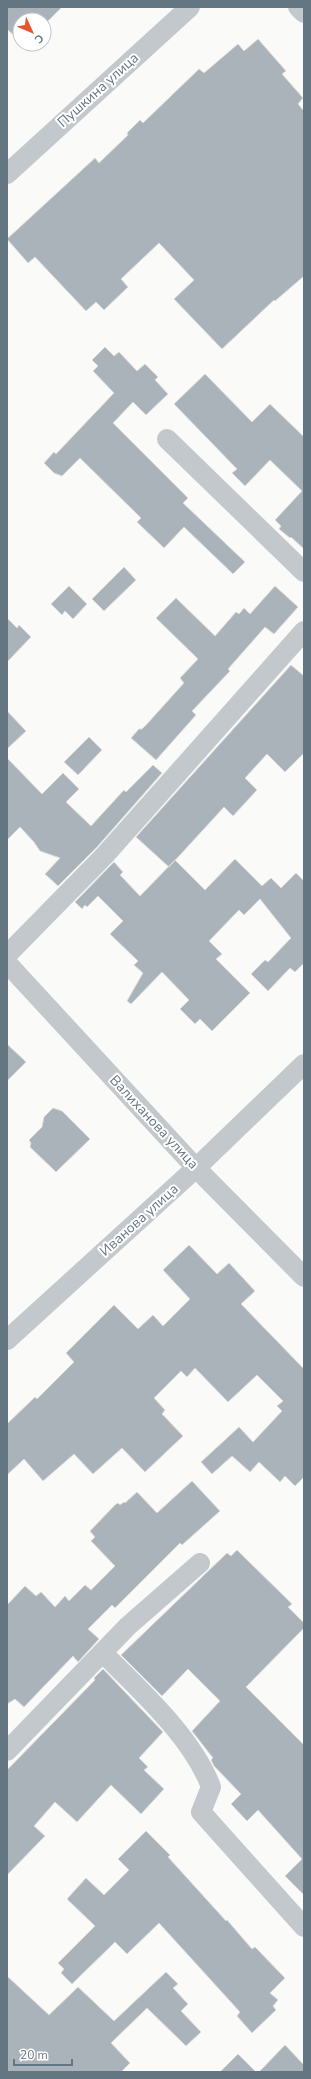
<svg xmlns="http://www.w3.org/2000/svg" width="311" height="2079" viewBox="0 0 311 2079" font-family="'Nunito Sans',sans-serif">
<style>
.building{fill:#aab3b9;stroke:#dcdcda}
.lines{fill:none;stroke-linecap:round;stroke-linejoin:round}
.minor{stroke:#c3c8cc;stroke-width:20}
.labels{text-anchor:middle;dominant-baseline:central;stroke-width:4;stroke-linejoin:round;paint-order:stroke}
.street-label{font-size:14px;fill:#657683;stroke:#fff}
</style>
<rect width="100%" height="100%" fill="#fafaf8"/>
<path class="building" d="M7 7H62L44 25V20H20V41L7 29Z
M258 39 286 71 282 74 303 98 298 104 304 111V276L275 301 274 300 222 349 174 299 194 280 159 243 121 279 128 287 104 310 96 302 86 311 35 257 28 263 7 239 95 158 99 163 128 135 127 133 140 120 143 123 199 69 204 73 238 44 244 51Z
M105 347 114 356 119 352 137 371 145 364 158 377 155 380 168 394 146 415 133 402 113 423 188 498 183 503 245 562 233 574 184 527 164 548 137 522 141 518 80 458 62 476 54 473 44 463 54 452 56 454 114 393 93 371 98 366 92 360Z
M205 374 252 422 270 404 304 437V549L291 537 290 538 279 529 281 526 275 520 302 491 270 460 245 486 232 473 237 469 174 404Z
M124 567 136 580 104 611 92 599Z
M69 586 87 604 73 619 65 611 62 615 51 604Z
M275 586 298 607 274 634 265 627 228 669 230 671 192 711 196 715 156 760 131 738 139 729H142L147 724 184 683 180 678 198 659 156 618 176 598 215 636 236 612 239 614 244 608 250 614Z
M7 618 17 628 19 625 31 637 7 662Z
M291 665 304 676V753L285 772 267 754 245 778 257 790 233 816 224 807 169 867 136 837Z
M7 711 26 731 7 749Z
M89 737 102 750 78 775 64 762Z
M7 758 42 794 63 773 79 789 66 802 91 826 124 790 126 792 153 765 162 773 97 847 58 886 45 874 60 858 40 851 34 842 20 827 7 840Z
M235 859 262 886 271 878 281 888 296 873 304 881V963L295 972 290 968 268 991 251 974 265 960 268 962 291 938 260 899 244 915 239 910 209 941 222 954 216 959 250 993 212 1031 200 1019 195 1024 180 1009 189 1000 162 972 131 1004 127 1001 143 973 134 965 138 961 110 934 123 921 98 896 87 907 85 905 82 909 75 902 114 862 123 872 120 875 140 896 175 860 205 890Z
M7 1044 26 1062 7 1081Z
M53 1108 62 1111 90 1139 56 1172 30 1147 31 1143 29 1140 42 1127 44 1117Z
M189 1245 217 1274 229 1263 255 1291 241 1304 304 1369V1477L295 1486 285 1476 280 1482 259 1462 250 1472 232 1456 212 1474 201 1462 239 1427 253 1442 282 1411 277 1406 283 1401 257 1375 228 1402 195 1368 187 1377 181 1371 154 1398 165 1410 162 1414 183 1436 145 1472 122 1448 93 1474 74 1454 43 1481 24 1459 7 1475V1424L35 1397 37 1399 74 1362 66 1353 114 1305 138 1329 153 1315 163 1326 190 1299 163 1270Z
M192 1481 220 1511 182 1545 180 1543 115 1608 112 1605 88 1629 99 1639 78 1662 73 1656 24 1707 15 1699 7 1704V1605L25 1586 36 1596 41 1592 55 1607 65 1596 69 1601 85 1585 91 1590 115 1566 91 1541 95 1537 90 1531 115 1505 118 1503 120 1505 124 1502 125 1503 137 1492 157 1513Z
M237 1550 292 1604 288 1607 304 1623V1628L246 1687 304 1745V1895L285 1876 302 1859 258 1810 247 1821 231 1804 241 1794 214 1766 211 1760 213 1758 192 1731 220 1701 188 1669 162 1696 121 1655 227 1553 231 1556Z
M103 1669 163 1732 139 1758 148 1767 144 1770 164 1789 141 1814 111 1785 77 1822 55 1802 34 1826 45 1836 7 1875V1770L95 1680 94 1678Z
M146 1831 170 1855 168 1857 226 1921 227 1920 252 1949 255 1947 285 1978 270 1993 278 2000 273 2006 276 2010 252 2033 237 2016 240 2012 159 1923 127 1954 115 1942 72 1984 61 1973 64 1969 58 1963 95 1926 67 1899 86 1878 104 1895 129 1870 118 1859Z
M166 1972 178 1984 173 1988 188 2004 181 2011 201 2032 186 2046 147 2008 111 2043 130 2063 121 2072H7V1976L49 2015 78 1987 114 2021Z
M285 2045 304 2065V2072H259Z
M238 2054 256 2072H220Z"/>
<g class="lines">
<path class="minor" d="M298 7 304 13
M7 174 190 7
M167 439 304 572
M7 955 105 855 304 631
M7 963 196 1168 304 1277
M7 1340 196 1168 304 1064
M103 1653C140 1690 193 1738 211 1787L201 1812 304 1927
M7 1751 128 1626 200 1563"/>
</g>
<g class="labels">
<g class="street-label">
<text transform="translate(98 90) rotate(-42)">Пушкина улица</text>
<text transform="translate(154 1122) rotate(47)">Валиханова улица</text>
<text transform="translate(139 1220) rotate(-42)">Иванова улица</text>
</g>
</g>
<rect width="311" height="2079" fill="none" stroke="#657683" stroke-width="16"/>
<g transform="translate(32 32) rotate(134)"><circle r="19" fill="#ffffff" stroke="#c1c8cd"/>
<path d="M0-3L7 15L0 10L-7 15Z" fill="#e4572e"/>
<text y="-6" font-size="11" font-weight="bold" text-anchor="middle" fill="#657683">С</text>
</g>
<path d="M14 2059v6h58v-6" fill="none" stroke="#657683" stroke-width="2"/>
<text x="20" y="2059" font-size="12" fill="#657683" stroke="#ffffff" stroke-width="3" paint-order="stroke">20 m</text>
</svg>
